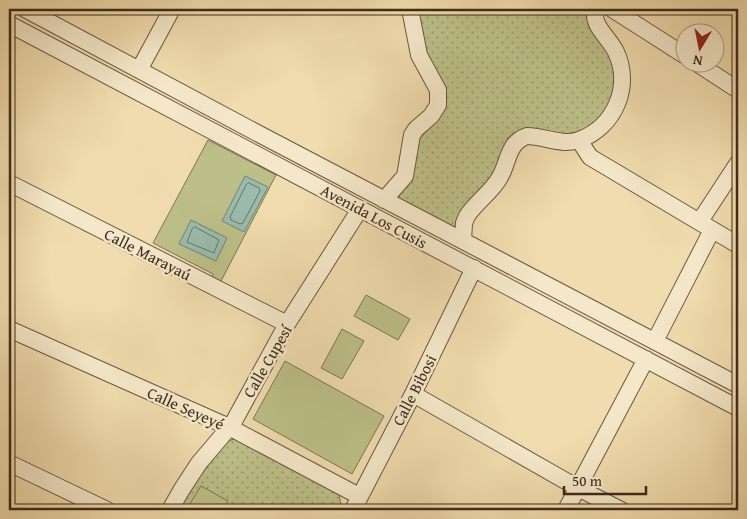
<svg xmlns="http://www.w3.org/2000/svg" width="747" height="519" viewBox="0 0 747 519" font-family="'Gentium Book Plus',serif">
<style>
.park{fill:url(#park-dots);stroke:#7e7552}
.pitch{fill:#bdbf88;stroke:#7e7552}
.water{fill:#9abbae;stroke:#758173}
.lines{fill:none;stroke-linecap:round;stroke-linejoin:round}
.shore{stroke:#6c7364;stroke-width:1}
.minor-casing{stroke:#6a5740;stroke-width:18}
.minor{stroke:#f5e8ca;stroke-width:16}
.labels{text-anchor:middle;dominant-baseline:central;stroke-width:5;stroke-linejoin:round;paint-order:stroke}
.street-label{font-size:16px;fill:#3e2b1b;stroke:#f5e8ca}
</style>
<defs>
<pattern id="park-dots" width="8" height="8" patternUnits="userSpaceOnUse" patternTransform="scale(1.25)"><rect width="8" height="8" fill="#bdbf88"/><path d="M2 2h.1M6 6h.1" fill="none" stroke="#9b9b6e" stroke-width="1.8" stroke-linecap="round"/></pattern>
</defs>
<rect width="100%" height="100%" fill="#f0dcae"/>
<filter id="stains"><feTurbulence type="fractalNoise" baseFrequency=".004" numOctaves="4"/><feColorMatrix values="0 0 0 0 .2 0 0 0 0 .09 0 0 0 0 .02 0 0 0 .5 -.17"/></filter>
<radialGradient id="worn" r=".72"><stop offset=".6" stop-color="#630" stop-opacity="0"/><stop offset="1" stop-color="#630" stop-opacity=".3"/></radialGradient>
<path class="park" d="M418 9H591L610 51 618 83 604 117 575 135 538 133 496 174 456 226 453 228 398 200 418 142C426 129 439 121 445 107L425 54Z
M235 439 339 494 342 510H176L194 480 228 441Z"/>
<path class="pitch" d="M208 140 276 175 221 281 212 277 213 274 153 243Z
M366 295 410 319 398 340 354 316Z
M342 329 364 341 342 379 321 368Z
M285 361 384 416 352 474 253 419Z
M201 486 228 501 223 510H186Z"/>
<path class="water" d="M245 176 268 187 244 232 222 221Z
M191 220 227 238 216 261 179 244Z"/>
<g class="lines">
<path class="shore" d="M249 183 259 188 260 191 243 223 240 224 231 220 230 217 246 185Z
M195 227 219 240 214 253 187 242 192 229Z"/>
<defs>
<path id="minor" d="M25 9 261 135 738 385
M612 9 684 55
M9 24 738 408
M695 62 738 90
M139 70 172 9
M579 140 590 157 738 245
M9 183 287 324
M384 200 405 176 412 135 416 129 431 116 438 105V90L419 55 410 9
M700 221 738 163
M463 241 464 223 467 216C476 202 492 192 500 177 509 162 507 143 527 136 544 136 561 146 579 140 615 127 632 86 616 52 609 37 592 27 595 9
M9 329 229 427 359 496
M655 341 712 230
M413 394 578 488 621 510
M9 463 107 510
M170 510 182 489 199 463 233 423 287 324 360 209
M353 510 413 394 474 268
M566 510 646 359"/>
</defs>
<use href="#minor" class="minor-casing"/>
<use href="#minor" class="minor"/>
</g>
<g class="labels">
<g class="street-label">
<text transform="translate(374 216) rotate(28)">Avenida Los Cusis</text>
<text transform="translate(148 254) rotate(27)">Calle Marayaú</text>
<text transform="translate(267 361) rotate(-60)">Calle Cupesí</text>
<text transform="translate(414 390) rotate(-63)">Calle Bibosi</text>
<text transform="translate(186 408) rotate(24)">Calle Seyeyé</text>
</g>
</g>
<rect width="747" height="519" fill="none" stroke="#f0dcae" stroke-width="30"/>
<rect x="10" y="10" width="727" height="499" fill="none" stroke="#3e2b1b" stroke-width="2.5"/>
<rect x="15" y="15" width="717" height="489" fill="none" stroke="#3e2b1b"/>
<g transform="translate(700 48) rotate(190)"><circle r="24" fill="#f5e8ca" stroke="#ac9c84"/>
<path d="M0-4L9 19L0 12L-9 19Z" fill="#8f2418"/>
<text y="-8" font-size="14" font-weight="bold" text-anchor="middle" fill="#3e2b1b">N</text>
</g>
<path d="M564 486v8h82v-8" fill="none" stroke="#3e2b1b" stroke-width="2.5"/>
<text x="572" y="486" font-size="15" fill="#3e2b1b" stroke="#f5e8ca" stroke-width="4" paint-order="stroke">50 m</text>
<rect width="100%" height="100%" filter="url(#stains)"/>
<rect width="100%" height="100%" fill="url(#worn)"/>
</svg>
